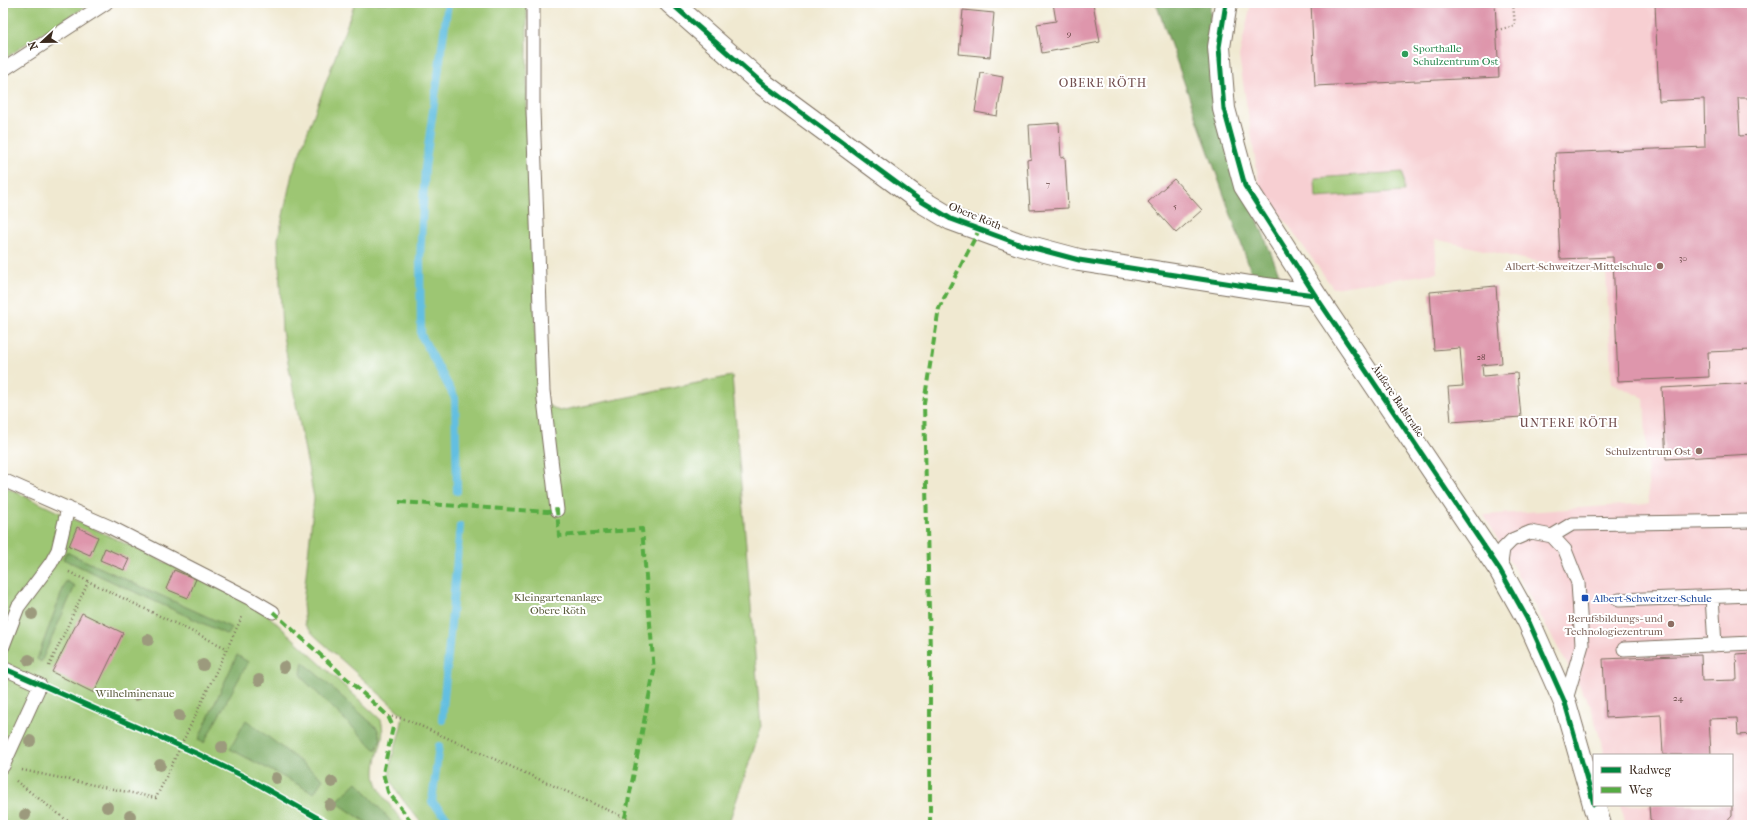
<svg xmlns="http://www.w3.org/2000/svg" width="1755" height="828" viewBox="0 0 1755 828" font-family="'IM FELL French Canon',serif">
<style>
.built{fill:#f7cfd2}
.green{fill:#9dc673;stroke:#6c7848}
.forest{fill:#7eab65;stroke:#5c6a42}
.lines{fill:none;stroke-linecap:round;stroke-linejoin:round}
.stream{stroke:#64bfe1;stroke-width:8}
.building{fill:#de96ac}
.lane-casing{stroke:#7a6d5d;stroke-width:15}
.street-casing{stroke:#7a6d5d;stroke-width:24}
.path{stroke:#7a6d5d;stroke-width:2.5;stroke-dasharray:1 3;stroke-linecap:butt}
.lane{stroke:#fff;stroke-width:13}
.street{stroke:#fff;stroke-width:22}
.quiet{stroke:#55ab43;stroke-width:4;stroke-dasharray:8 4;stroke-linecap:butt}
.cycleway-casing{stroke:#fff;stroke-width:8}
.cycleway{stroke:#00873e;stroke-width:5}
.tree{fill:#9c9a7d}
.leisure-dot{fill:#2e9e5b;stroke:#fff;stroke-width:1.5}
.education-dot{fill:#8d6e63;stroke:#fff;stroke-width:1.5}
.transit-dot{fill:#1a4fb4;stroke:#fff;stroke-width:1.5}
.labels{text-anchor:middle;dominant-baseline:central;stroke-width:4;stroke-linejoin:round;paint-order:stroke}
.number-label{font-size:9px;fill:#644542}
.leisure-label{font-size:11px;fill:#27864d;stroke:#fff;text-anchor:start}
.street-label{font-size:11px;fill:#3b2a1e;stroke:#fff}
.education-label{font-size:11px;fill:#785e54;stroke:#fff;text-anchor:end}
.park-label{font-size:11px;fill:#585938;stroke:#fff}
.transit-label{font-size:11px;fill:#164399;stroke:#fff;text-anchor:start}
.neighbourhood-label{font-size:12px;letter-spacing:1px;fill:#745050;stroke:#fff}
</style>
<rect width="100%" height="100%" fill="#fff"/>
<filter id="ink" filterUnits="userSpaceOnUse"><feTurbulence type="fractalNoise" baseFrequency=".025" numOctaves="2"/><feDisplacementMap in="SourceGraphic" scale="8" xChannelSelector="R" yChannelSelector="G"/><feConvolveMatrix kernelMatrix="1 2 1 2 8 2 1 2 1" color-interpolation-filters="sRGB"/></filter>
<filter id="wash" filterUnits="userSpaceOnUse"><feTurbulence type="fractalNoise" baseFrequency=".012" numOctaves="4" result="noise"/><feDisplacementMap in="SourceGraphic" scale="16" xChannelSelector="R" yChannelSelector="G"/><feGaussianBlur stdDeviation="0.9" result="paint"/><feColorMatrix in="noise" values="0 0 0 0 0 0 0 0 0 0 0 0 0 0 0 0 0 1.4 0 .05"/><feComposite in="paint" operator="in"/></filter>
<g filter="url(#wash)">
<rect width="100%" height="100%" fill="#f0e9d1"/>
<path class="built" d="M1251 3H1752V825H1626L1620 805H1732V755H1605L1591 707 1484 515 1649 503 1644 398 1612 383 1606 272 1528 260 1435 239 1437 273 1333 288 1259 184 1239 57Z"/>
<path class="green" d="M3 3H92L31 40 3 60Z
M355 3H527V112L538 399 559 411 732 376 761 728 728 825H423C413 812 388 786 390 770 392 751 401 734 403 715L314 635 305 625 303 604 314 498 282 331 278 239 292 174Z
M1403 172 1404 192 1316 198 1315 178Z
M3 486 258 606 381 720C387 741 375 752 375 772 374 789 395 811 405 825H3Z"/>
<path class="forest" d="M1156 3H1212L1210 9 1213 107 1281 279 1254 280Z
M66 552 232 628 228 635 63 559Z
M66 581 75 586 41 662 37 659Z
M237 655 248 662 204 743 198 740Z
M303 662 377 728 381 739 376 750 305 681 301 674Z
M246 720 323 779 314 793 230 749Z
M357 782 394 825H370L336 802Z"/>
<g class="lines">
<path class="stream" d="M448 3 425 168 420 259 421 335 455 398 457 491
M442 720 460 526
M439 746 432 802 454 825"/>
</g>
<g id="blocks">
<path class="building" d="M1053 3H1093L1100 42 1042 53 1037 24 1056 21Z
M1311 3H1495L1499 77 1315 86Z
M1655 3H1752V98H1738L1740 136 1752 135V350L1708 352 1709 377 1618 381 1613 257 1560 259 1555 153 1705 147 1704 99 1659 101Z
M963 10 994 13 990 57 959 54Z
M981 73 1003 77 997 116 975 112Z
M1059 123 1061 158 1065 157 1068 208 1030 210 1027 160 1031 159 1029 125Z
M1174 179 1202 210 1176 233 1148 202Z
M1496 286 1502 363 1482 365 1483 376 1517 373 1521 417 1451 422 1448 387 1463 386 1460 348 1434 350 1430 292Z
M1752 383V454L1666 459 1662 388Z
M77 527 98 537 90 555 69 546Z
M105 548 129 559 124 570 100 560Z
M174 570 196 579 188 598 166 589Z
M82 613 123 633 94 693 52 672Z
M1752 653V734L1738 735 1737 718 1709 719 1711 755H1663L1661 715 1606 718 1603 659 1701 655 1702 681 1737 680 1736 654Z
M1649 805H1732V816L1724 825H1656L1650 819Z"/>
</g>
</g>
<g filter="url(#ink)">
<use href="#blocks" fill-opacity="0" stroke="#7a6d5d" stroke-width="1"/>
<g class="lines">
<defs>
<path id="lane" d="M533 3V110L543 391 557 510
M3 70 106 3
M3 480 110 527 251 599 273 612
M1552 536 1572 524 1752 521
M1500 570 1503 549 1512 540 1531 532 1552 536 1565 550 1578 583 1582 645 1565 703
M1712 597 1715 645
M1619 600 1752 595
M3 646 18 607 51 563 58 550 68 508
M1624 649 1752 643
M3 668 40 685 3 766"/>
<path id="street" d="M671 3 764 85 921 201 951 219 1019 244 1079 260 1251 287 1315 295
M1226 3 1219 47 1224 109 1245 186 1315 295 1500 570 1529 622 1565 703 1594 804
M1594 805 1600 825"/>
</defs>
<use href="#lane" class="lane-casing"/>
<use href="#street" class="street-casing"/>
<path class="path" d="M1514 4 1547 3
M1497 30 1515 26 1513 3
M69 572 226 648
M49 666 88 582
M388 716 405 719 641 825
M22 770 156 798 242 617
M16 781 73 825"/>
<use href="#lane" class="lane"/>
<use href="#street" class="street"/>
<path class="quiet" d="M399 502 548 512 557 510 559 536 642 529 654 671 625 818
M273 612 388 716 393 727 383 773 388 792 414 825
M930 825V652L924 403 939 308 979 230"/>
<defs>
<path id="cycleway" d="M671 3 764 85 921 201 951 219 1019 244 1079 260 1251 287 1315 295
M1226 3 1219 47 1224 109 1245 186 1315 295 1500 570 1529 622 1565 703 1594 804
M3 668 198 754 247 778 330 825"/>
</defs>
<use href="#cycleway" class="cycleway-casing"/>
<use href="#cycleway" class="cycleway"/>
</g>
<g class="tree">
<circle cx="32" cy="614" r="6"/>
<circle cx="148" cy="640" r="6"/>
<circle cx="29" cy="660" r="6"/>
<circle cx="203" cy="665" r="6"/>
<circle cx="284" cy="667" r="6"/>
<circle cx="259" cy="680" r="6"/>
<circle cx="136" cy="695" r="6"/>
<circle cx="179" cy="716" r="6"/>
<circle cx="30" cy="741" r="6"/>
<circle cx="222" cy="747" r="6"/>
<circle cx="160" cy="765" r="6"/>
<circle cx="276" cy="778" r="6"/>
<circle cx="332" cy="782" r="6"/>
<circle cx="330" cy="805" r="6"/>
<circle cx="107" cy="807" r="6"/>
<circle cx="25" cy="815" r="6"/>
<circle cx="130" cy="816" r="6"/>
</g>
</g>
<circle class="leisure-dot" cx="1405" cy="54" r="4"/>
<g class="education-dot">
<circle cx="1660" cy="266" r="4"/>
<circle cx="1699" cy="451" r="4"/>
<circle cx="1671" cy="624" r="4"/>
</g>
<rect class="transit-dot" x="1581" y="594" width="8" height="8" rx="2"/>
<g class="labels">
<g class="number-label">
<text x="1069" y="33">9</text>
<text x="1048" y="184">7</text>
<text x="1175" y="206">5</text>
<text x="1683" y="258">30</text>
<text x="1481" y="357">28</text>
<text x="1678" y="698">24</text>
</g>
<g class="leisure-label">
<text x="1413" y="48">Sporthalle<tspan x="1413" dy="13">Schulzentrum Ost</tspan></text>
</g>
<g class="street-label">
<text transform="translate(975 216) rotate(22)">Obere Röth</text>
<text transform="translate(1398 401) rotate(56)">Äußere Badstraße</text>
</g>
<g class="education-label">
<text x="1652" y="266">Albert-Schweitzer-Mittelschule</text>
<text x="1691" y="451">Schulzentrum Ost</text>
<text x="1663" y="618">Berufsbildungs- und<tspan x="1663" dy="13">Technologiezentrum</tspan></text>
</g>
<g class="park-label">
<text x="558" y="597">Kleingartenanlage<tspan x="558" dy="13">Obere Röth</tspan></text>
<text x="135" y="693">Wilhelminenaue</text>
</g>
<g class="transit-label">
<text x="1593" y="598">Albert-Schweitzer-Schule</text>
</g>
<g class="neighbourhood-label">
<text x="1103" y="83">OBERE RÖTH</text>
<text x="1569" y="423">UNTERE RÖTH</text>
</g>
</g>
<rect width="1755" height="828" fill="none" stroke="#fff" stroke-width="16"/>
<rect x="1593" y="754" width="140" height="52" fill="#ffffff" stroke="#b1aaa5"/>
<rect x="1601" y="767" width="20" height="6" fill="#00873e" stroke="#b1aaa5"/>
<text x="1629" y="774" font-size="12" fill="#3b2a1e">Radweg</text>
<rect x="1601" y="787" width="20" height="6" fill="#55ab43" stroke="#b1aaa5"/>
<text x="1629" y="794" font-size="12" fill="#3b2a1e">Weg</text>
<g transform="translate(42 42) rotate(248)" stroke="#ffffff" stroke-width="3" paint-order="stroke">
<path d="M0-3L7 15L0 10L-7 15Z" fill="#3b2a1e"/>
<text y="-6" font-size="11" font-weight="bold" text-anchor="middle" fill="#3b2a1e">N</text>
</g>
</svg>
